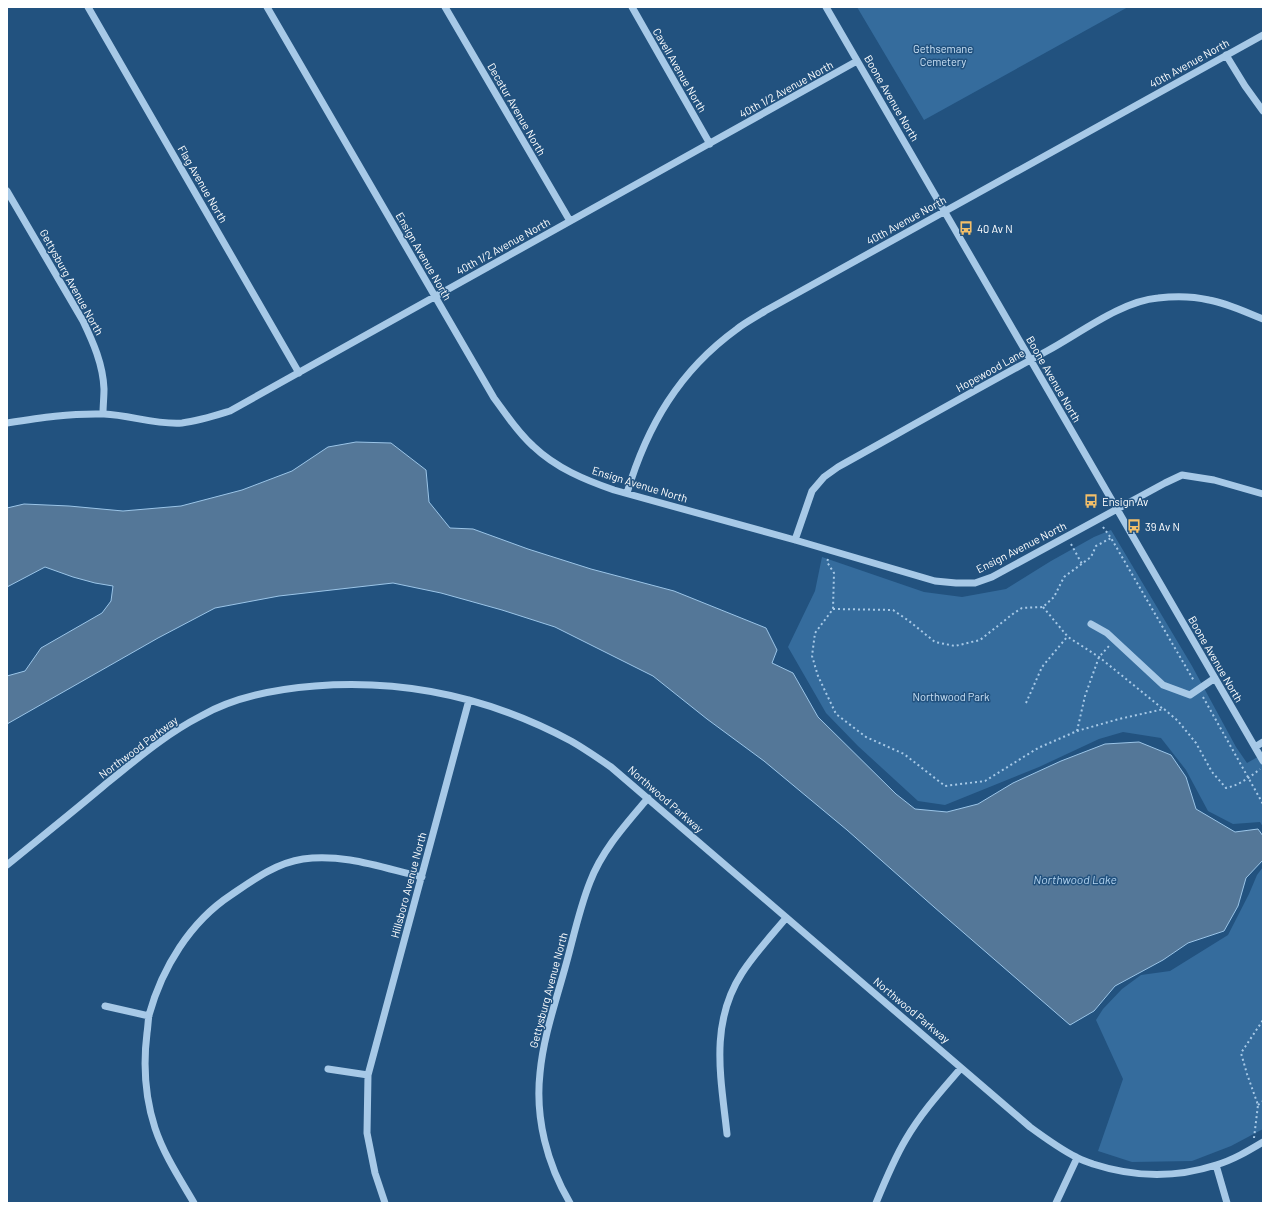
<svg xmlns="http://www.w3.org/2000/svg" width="1270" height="1210" viewBox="0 0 1270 1210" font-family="Barlow,sans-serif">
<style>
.green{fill:#356c9d}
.water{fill:#547798;stroke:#9bc5e8}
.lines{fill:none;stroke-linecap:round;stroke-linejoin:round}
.path{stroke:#a7c9e7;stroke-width:2;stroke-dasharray:2 3;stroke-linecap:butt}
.minor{stroke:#a7c9e7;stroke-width:7}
.labels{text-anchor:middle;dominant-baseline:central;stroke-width:3;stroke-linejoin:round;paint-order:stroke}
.park-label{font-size:11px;fill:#cae1f5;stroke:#22527f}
.street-label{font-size:11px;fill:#fff;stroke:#22527f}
.poi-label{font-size:11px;fill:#fff;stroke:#22527f;text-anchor:start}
.water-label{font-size:12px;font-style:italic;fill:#b2d3ef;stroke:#22527f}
</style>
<rect width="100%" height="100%" fill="#22527f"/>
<path class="green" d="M857 7H1128L924 120Z
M1111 530 1192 666 1236 747 1247 763 1263 754V827L1260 822 1233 824 1208 811 1186 770 1161 738 1123 732 1099 739 1039 767 945 805 918 801 858 746 826 713 788 647 815 591 822 557 924 592 962 597 1006 589 1051 561 1094 537Z
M1263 867V1129L1231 1146 1192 1161 1132 1162 1098 1151 1123 1079 1096 1020 1103 1009 1122 989 1141 975 1170 971 1228 935 1249 894 1257 875Z"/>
<path class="water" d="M356 442 391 443 426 470 429 502 450 528 473 529 528 549 591 569 674 591 766 628 777 650 772 663 793 673 818 717 896 794 915 809 947 812 978 804 1013 783 1061 761 1105 744 1139 742 1171 755 1186 777 1196 809 1235 832 1258 829 1263 836V860L1246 878 1238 906 1224 931 1188 943 1163 960 1115 986 1094 1011 1070 1025 934 907 847 830 764 761 707 719 653 676 555 627 502 610 441 593 393 583 279 596 215 608 158 638 7 724V676L25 671 41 648 102 613 111 601 113 586 95 583 73 577 45 567 7 587V508L24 504 69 506 123 511 181 506 242 490 292 471 328 447Z"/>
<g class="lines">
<path class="path" d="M1103 527 1111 538 1194 681
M1071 544 1082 564
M828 559 827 562 834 573 833 609 815 633 812 656 818 676 836 714 866 737 904 754 945 786 985 781 1038 748 1077 731 1119 719 1164 709 1178 721 1196 743 1212 772 1226 788C1240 785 1250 777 1260 769
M1043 607 1068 637 1099 657 1163 709
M833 609 893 610 909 621 935 642 955 646 980 640 1014 613 1022 608 1043 607 1054 597 1064 577 1091 557 1096 546 1111 538
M1203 697 1263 804
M1026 703 1042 667 1067 637
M1077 731 1085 696 1099 657 1109 646
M1258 1105 1263 1101
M1254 1138 1258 1105 1247 1074 1241 1053 1263 1020"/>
<path class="minor" d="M88 7 299 373
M267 7 494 398C506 414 517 432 533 446 556 468 585 480 614 490L795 540 935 581 956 583H975L992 577 1165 483 1182 475 1214 480 1263 494
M445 7 570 221
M632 7 710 144
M826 7 1263 761
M1226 55 1245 86 1263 111
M7 191 83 321C93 342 103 364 104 389 104 397 103 406 103 414
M7 423C39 418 71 413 104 414 130 415 156 425 182 423 199 421 214 416 230 411L857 61
M627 493C647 426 679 371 737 329 746 322 756 317 765 311L1263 35
M795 540 812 491 824 477 838 467C908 428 977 389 1047 351 1079 334 1121 301 1158 298 1174 296 1192 296 1209 300 1227 303 1245 312 1263 319
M1091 624 1107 633 1163 685 1190 695 1215 678
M1255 747 1263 742
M7 865C40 838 74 811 107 783 137 759 166 734 201 716 236 696 276 689 315 686 406 679 491 698 571 741 585 749 598 758 611 767L1030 1127C1045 1138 1060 1149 1076 1157 1081 1160 1088 1162 1093 1164 1133 1177 1176 1178 1216 1165 1233 1160 1248 1151 1263 1142
M105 1006 149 1016
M328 1069 368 1075
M727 1134C721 1078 709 1024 742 973 755 953 771 936 786 918
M1216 1165 1227 1203
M194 1203C180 1179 164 1155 155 1128 145 1097 143 1065 147 1033 148 1027 148 1020 149 1015 162 968 190 922 231 895 253 880 276 863 303 859 343 853 383 868 422 877
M385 1203 375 1173 367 1133 368 1075 469 700
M570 1203C547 1164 535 1118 540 1073 543 1040 554 1007 563 975 572 945 578 912 590 882 602 850 626 824 648 798
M876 1203C885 1181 894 1159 906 1139 921 1113 942 1090 961 1068
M1056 1203 1077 1158"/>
</g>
<defs>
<symbol id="bus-bare" viewBox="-9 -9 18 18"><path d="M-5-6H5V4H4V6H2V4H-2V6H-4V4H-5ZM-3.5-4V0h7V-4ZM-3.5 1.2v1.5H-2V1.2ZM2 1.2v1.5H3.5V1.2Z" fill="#f3bf69" stroke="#22527f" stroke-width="2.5" paint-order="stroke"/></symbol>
</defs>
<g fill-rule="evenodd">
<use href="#bus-bare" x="956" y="218" width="20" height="20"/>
<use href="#bus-bare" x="1081" y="491" width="20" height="20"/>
<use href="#bus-bare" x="1124" y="516" width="20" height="20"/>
</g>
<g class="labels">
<g class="park-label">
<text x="943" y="48">Gethsemane<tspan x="943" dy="13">Cemetery</tspan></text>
<text x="951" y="696">Northwood Park</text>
</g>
<g class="street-label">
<text transform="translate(1189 63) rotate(-29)">40th Avenue North</text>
<text transform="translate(680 70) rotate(60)">Cavell Avenue North</text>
<text transform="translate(786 89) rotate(-29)">40th 1/2 Avenue North</text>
<text transform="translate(892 98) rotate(60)">Boone Avenue North</text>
<text transform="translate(517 109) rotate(60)">Decatur Avenue North</text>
<text transform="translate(203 184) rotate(60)">Flag Avenue North</text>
<text transform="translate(906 220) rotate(-29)">40th Avenue North</text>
<text transform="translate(503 246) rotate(-29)">40th 1/2 Avenue North</text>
<text transform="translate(424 256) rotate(60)">Ensign Avenue North</text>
<text transform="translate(72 282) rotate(61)">Gettysburg Avenue North</text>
<text transform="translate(990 370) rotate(-29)">Hopewood Lane</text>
<text transform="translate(1054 379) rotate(60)">Boone Avenue North</text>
<text transform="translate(640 484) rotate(17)">Ensign Avenue North</text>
<text transform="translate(1021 547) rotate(-27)">Ensign Avenue North</text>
<text transform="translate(1216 659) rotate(60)">Boone Avenue North</text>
<text transform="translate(138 747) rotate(-37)">Northwood Parkway</text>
<text transform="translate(666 799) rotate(41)">Northwood Parkway</text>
<text transform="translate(408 885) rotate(-75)">Hillsboro Avenue North</text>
<text transform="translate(548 990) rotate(-75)">Gettysburg Avenue North</text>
<text transform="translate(912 1010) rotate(40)">Northwood Parkway</text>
</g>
<g class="poi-label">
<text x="977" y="228">40 Av N</text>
<text x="1102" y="501">Ensign Av</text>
<text x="1145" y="526">39 Av N</text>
</g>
<g class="water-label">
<text x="1075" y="879">Northwood Lake</text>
</g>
</g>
<rect width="1270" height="1210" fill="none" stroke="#ffffff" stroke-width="16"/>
</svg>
